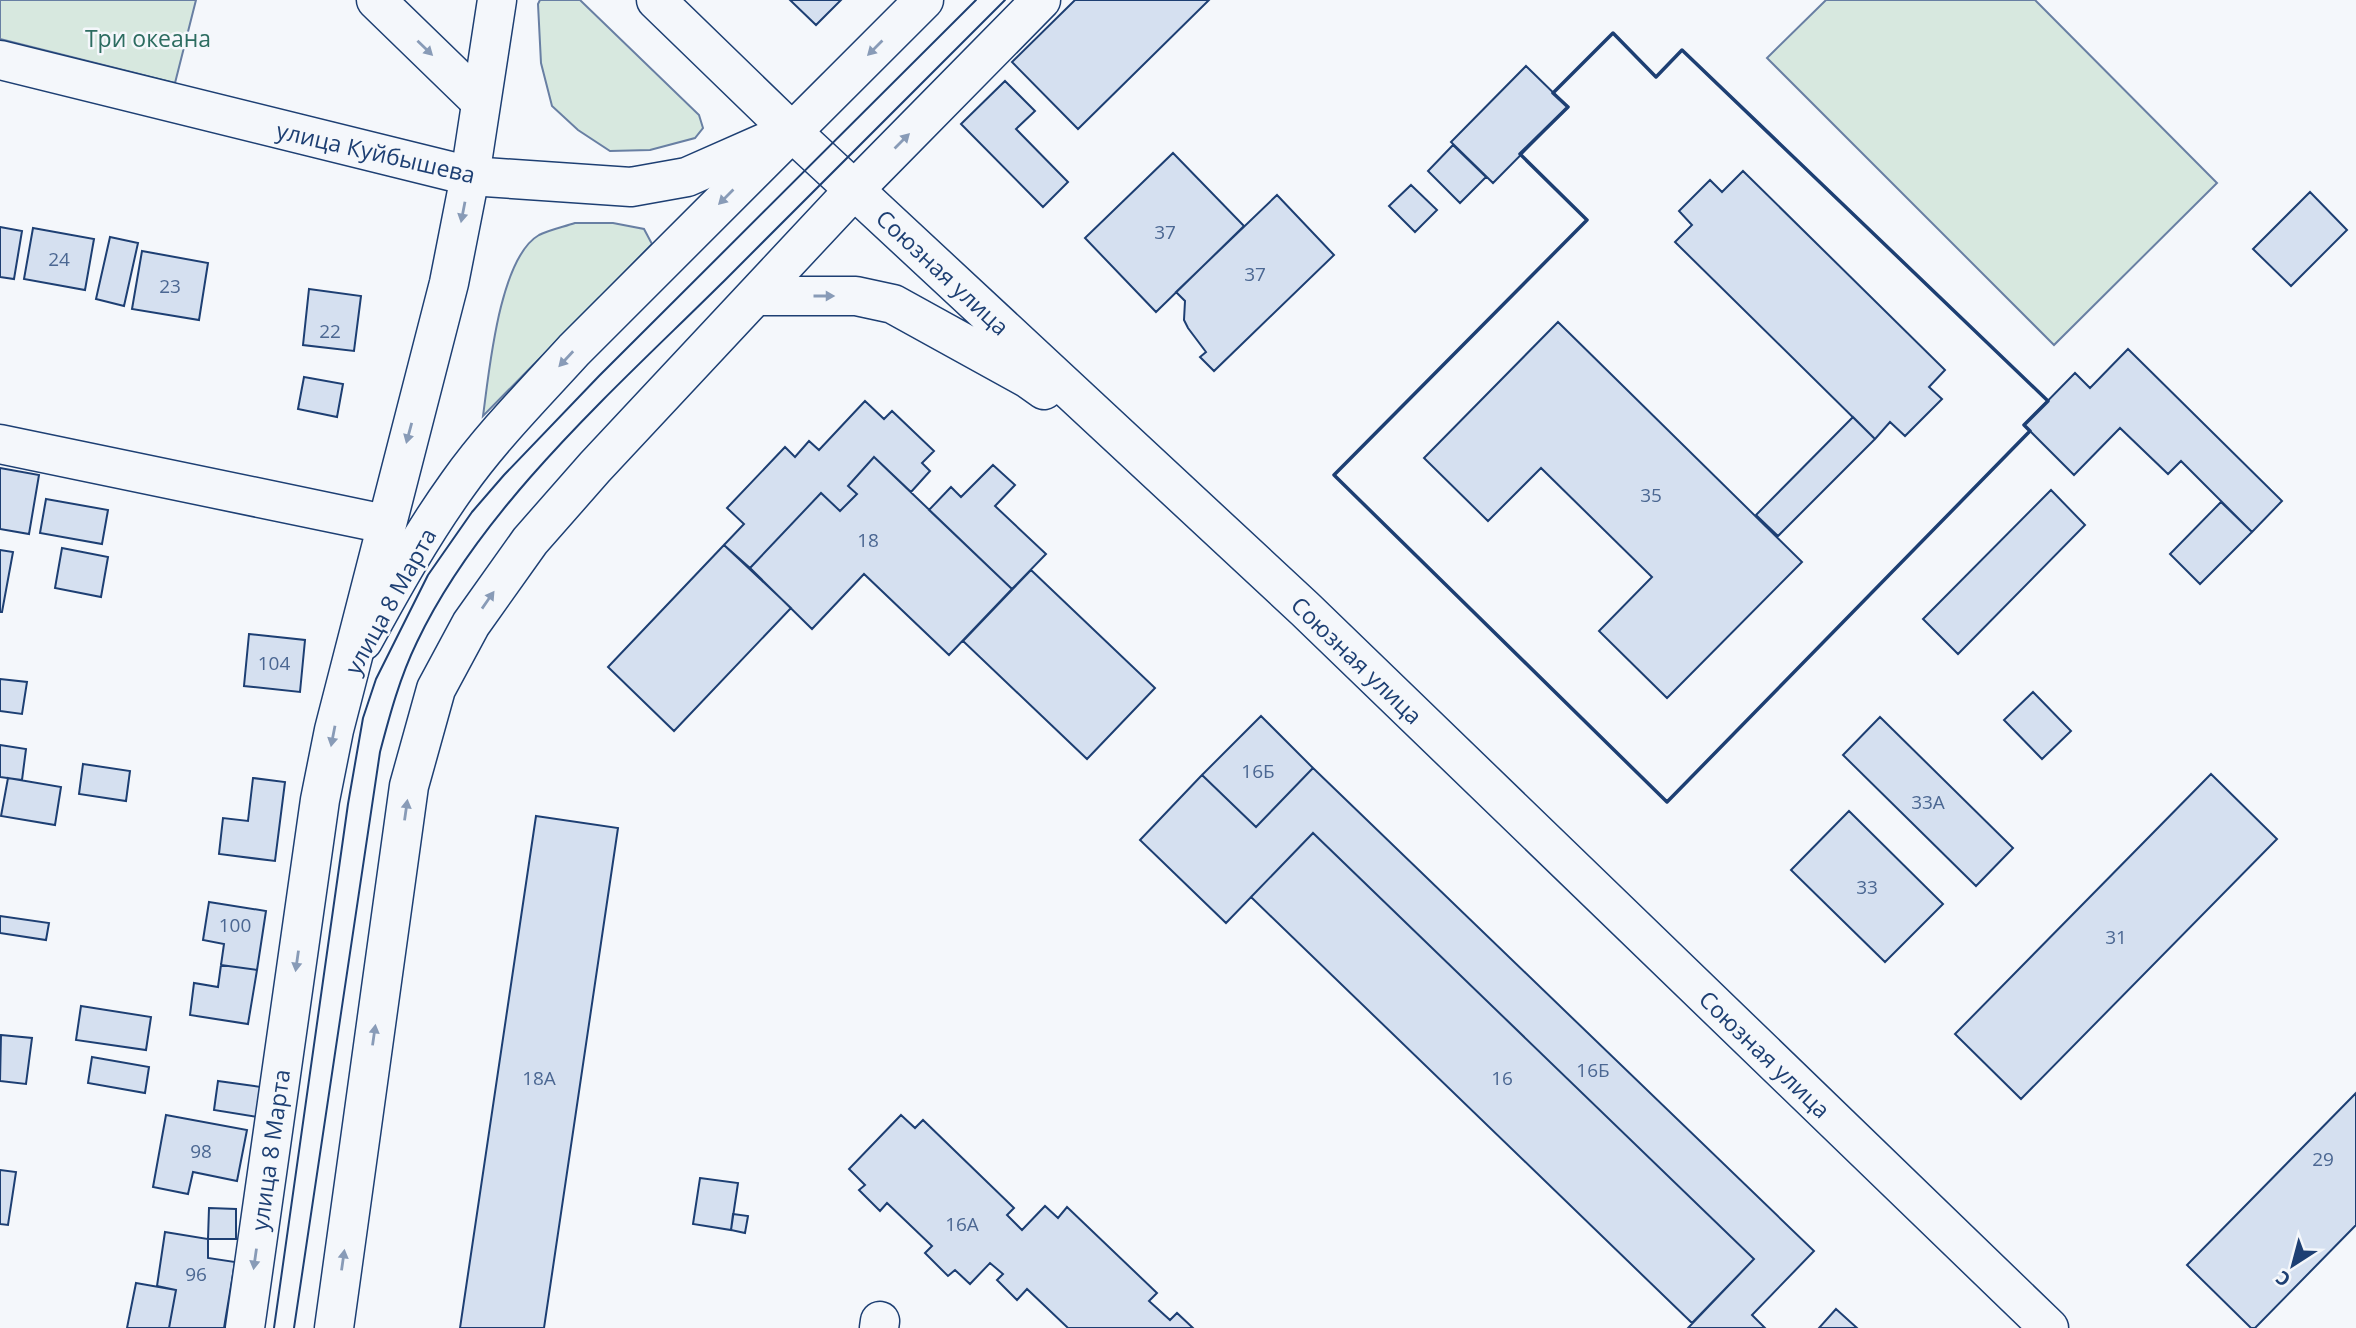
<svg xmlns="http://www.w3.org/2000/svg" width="2356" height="1328" viewBox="0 0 2356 1328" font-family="'Open Sans',sans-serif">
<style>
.green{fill:#d7e8df;stroke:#687fa3;stroke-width:2}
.building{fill:#d5e0f0;stroke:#1d3f73;stroke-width:2}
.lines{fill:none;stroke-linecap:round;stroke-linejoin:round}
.street-casing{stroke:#1d3f73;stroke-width:41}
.secondary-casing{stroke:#1d3f73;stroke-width:41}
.primary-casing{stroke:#1d3f73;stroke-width:41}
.street{stroke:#f4f7fb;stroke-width:38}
.secondary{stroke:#f4f7fb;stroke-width:38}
.primary{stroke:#f4f7fb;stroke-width:38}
.tram{stroke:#1d3f73;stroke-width:2}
.wall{stroke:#1d3f73;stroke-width:3.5}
.oneway{fill:#889bb7}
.labels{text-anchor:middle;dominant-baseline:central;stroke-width:5;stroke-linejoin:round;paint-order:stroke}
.number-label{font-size:19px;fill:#4b6792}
.park-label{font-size:23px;fill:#2c6c60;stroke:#f4f7fb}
.street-label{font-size:23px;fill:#1d3f73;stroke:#f4f7fb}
</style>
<rect width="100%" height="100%" fill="#f4f7fb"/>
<path class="green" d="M0 0H196L175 83 0 39Z
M540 0H580L699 115 703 128 695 138 650 150 610 151 578 130 552 106 541 63 538 4Z
M1826 0H2035L2217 183 2054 345 1767 58Z
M575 223H613L644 229 652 244 483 416C489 373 499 258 539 235 549 230 563 227 575 223Z"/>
<path class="building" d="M790 0H841L816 25Z
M1075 0H1209L1078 129 1012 62Z
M1526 66 1568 107 1493 183 1451 142Z
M1005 81 1035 111 1016 129 1068 182 1043 207 961 124Z
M1453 145 1486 177 1460 203 1428 171Z
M1173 153 1244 226 1156 312 1085 238Z
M1743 171 1945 370 1929 387 1942 399 1905 436 1890 422 1875 439 1675 242 1692 225 1679 211 1710 180 1722 192Z
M1411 185 1437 210 1415 232 1389 206Z
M2310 192 2347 230 2291 286 2253 249Z
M1277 195 1334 255 1214 371 1200 357 1206 352 1188 328 1184 320 1185 301 1176 292Z
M0 227 22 231 14 279 0 277Z
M33 228 94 239 85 290 24 279Z
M110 237 138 243 124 306 96 299Z
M142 251 208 263 199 320 132 309Z
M309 289 361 296 354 351 303 345Z
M1558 322 1802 562 1667 698 1599 631 1652 577 1541 468 1488 521 1424 458Z
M2128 349 2282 501 2252 532 2181 461 2168 474 2120 428 2074 475 2024 425 2075 373 2090 388Z
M304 377 343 384 337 417 298 409Z
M865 401 884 419 892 411 934 451 922 463 930 471 911 492 874 457 848 486 857 494 840 511 821 493 750 568 724 545 744 524 727 508 785 447 795 457 809 441 819 450Z
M1853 417 1875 439 1778 536 1756 515Z
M874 457 1012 589 949 655 864 574 812 629 750 568 821 493 840 511 857 494 848 486Z
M993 465 1015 485 995 506 1046 554 1012 589 929 510 951 487 961 497Z
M0 468 39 475 29 534 0 529Z
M2051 490 2085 525 1958 654 1923 619Z
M46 499 108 510 102 544 40 533Z
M2221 502 2252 532 2200 584 2170 554Z
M724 545 791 608 674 731 608 667Z
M62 548 108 557 101 597 55 588Z
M0 550 13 552 2 612H0Z
M1031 570 1155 688 1087 759 963 641Z
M249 634 305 640 300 692 244 686Z
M0 679 27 682 22 714 0 711Z
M2033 692 2071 731 2042 759 2004 720Z
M1261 716 1313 768 1256 827 1202 775Z
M1880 717 2013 848 1976 886 1843 755Z
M0 745 26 749 22 780 0 777Z
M83 764 130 771 126 801 79 794Z
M1313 768 1814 1251 1752 1315 1765 1328H1688L1754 1259 1313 833 1226 923 1140 840 1202 775 1256 827Z
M2211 774 2277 839 2021 1099 1955 1034Z
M8 778 61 787 55 825 1 816Z
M253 778 285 782 275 861 219 854 223 818 248 821Z
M1849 811 1943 904 1885 962 1791 870Z
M536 816 618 828 544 1328H460Z
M1313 833 1754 1259 1692 1323 1251 897Z
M209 902 266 911 257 970 221 965 224 944 203 940Z
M0 916 49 923 46 940 0 933Z
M221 965 257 970 248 1024 190 1015 194 983 218 987Z
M81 1006 151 1017 146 1050 76 1040Z
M1 1035 32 1038 26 1084 0 1081Z
M92 1057 149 1067 145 1093 88 1083Z
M218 1081 261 1087 257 1117 214 1110Z
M2356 1093V1225L2255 1328H2251L2187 1265Z
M166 1115 247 1130 237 1181 193 1172 188 1194 153 1187Z
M901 1115 915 1128 923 1120 1014 1208 1007 1215 1022 1230 1045 1206 1058 1218 1067 1207 1157 1293 1149 1301 1170 1320 1177 1313 1193 1328H1068L1027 1289 1017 1300 997 1280 1003 1274 990 1263 970 1284 955 1270 948 1276 925 1253 932 1246 887 1203 880 1211 859 1190 865 1185 849 1169Z
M0 1170 16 1172 8 1225 0 1224Z
M700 1178 738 1183 731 1230 693 1224Z
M209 1208 236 1209V1239H208Z
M733 1214 748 1216 745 1233 731 1230Z
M165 1232 208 1239V1258L235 1262 224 1328H169L176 1290 157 1286Z
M136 1283 176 1290 169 1328H127Z
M1836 1309 1857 1328H1819Z"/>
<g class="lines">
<defs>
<path id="street" d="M376 0 480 101
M0 60 470 176 631 187 687 177 791 131
M0 444 385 524
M879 1328 880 1321"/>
<path id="secondary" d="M854 190 1041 0
M363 641C392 588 422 534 458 484 492 436 535 393 574 350L924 0"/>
<path id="primary" d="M656 0 791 131 1305 609 2049 1328
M756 296H856L893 304 1027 378 1044 390
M245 1328 320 800 334 730 449 283 470 176 497 0
M334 1328 409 786 436 689 471 624 530 541 595 467 854 190"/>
</defs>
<use href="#street" class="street-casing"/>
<use href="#secondary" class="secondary-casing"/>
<use href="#primary" class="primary-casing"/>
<use href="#street" class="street"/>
<use href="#secondary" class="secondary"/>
<use href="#primary" class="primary"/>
<path class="tram" d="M274 1328 348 804 363 718 376 679 428 575 472 512 504 475 599 376 976 0
M294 1328 380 752C390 714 400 677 417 642 481 507 615 389 721 284 816 190 910 95 1005 0"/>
<path class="wall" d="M1613 33 1656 77 1682 50 2048 401 2024 425 2030 431 1667 802 1334 475 1587 220 1520 154 1568 107 1553 93Z"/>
</g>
<defs><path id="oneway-solid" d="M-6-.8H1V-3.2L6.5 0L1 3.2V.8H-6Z" transform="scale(1.75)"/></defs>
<g class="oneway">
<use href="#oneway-solid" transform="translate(425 48) rotate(44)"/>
<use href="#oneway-solid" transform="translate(875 48) rotate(135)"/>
<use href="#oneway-solid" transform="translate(902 141) rotate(-45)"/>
<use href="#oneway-solid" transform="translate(726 197) rotate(135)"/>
<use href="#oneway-solid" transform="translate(463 212) rotate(101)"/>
<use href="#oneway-solid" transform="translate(824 296)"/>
<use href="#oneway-solid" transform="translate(566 359) rotate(133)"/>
<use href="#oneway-solid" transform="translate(409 433) rotate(105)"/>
<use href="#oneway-solid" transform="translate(488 600) rotate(-55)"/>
<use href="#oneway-solid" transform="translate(333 736) rotate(101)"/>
<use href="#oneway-solid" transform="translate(406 810) rotate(-82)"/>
<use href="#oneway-solid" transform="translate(297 961) rotate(98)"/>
<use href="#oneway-solid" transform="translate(374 1035) rotate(-82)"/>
<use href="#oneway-solid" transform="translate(255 1259) rotate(98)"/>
<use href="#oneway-solid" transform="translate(343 1260) rotate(-82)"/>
</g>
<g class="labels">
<g class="number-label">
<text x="1165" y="232">37</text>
<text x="59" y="259">24</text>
<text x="1255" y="274">37</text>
<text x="170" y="286">23</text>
<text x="330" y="331">22</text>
<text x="1651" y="495">35</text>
<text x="868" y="540">18</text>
<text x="274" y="663">104</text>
<text x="1258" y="771">16Б</text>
<text x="1928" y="802">33А</text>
<text x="1867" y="887">33</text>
<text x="235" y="925">100</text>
<text x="2116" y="937">31</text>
<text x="1593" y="1070">16Б</text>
<text x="539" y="1078">18А</text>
<text x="1502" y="1078">16</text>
<text x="201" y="1151">98</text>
<text x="2323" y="1159">29</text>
<text x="962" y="1224">16А</text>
<text x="196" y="1274">96</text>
</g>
<g class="park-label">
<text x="148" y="38">Три океана</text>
</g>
<g class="street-label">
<text transform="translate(376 152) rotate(13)">улица Куйбышева</text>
<text transform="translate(943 272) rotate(43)">Союзная улица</text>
<text transform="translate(390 601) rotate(-61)">улица 8 Марта</text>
<text transform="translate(1357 660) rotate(44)">Союзная улица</text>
<text transform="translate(1765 1054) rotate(44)">Союзная улица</text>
<text transform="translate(270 1150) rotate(-82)">улица 8 Марта</text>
</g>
</g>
<g transform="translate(2293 1265) rotate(216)" stroke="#f4f7fb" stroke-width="5" paint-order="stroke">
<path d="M0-5L12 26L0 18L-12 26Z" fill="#1d3f73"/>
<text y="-10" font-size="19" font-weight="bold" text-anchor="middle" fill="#1d3f73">С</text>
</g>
</svg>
